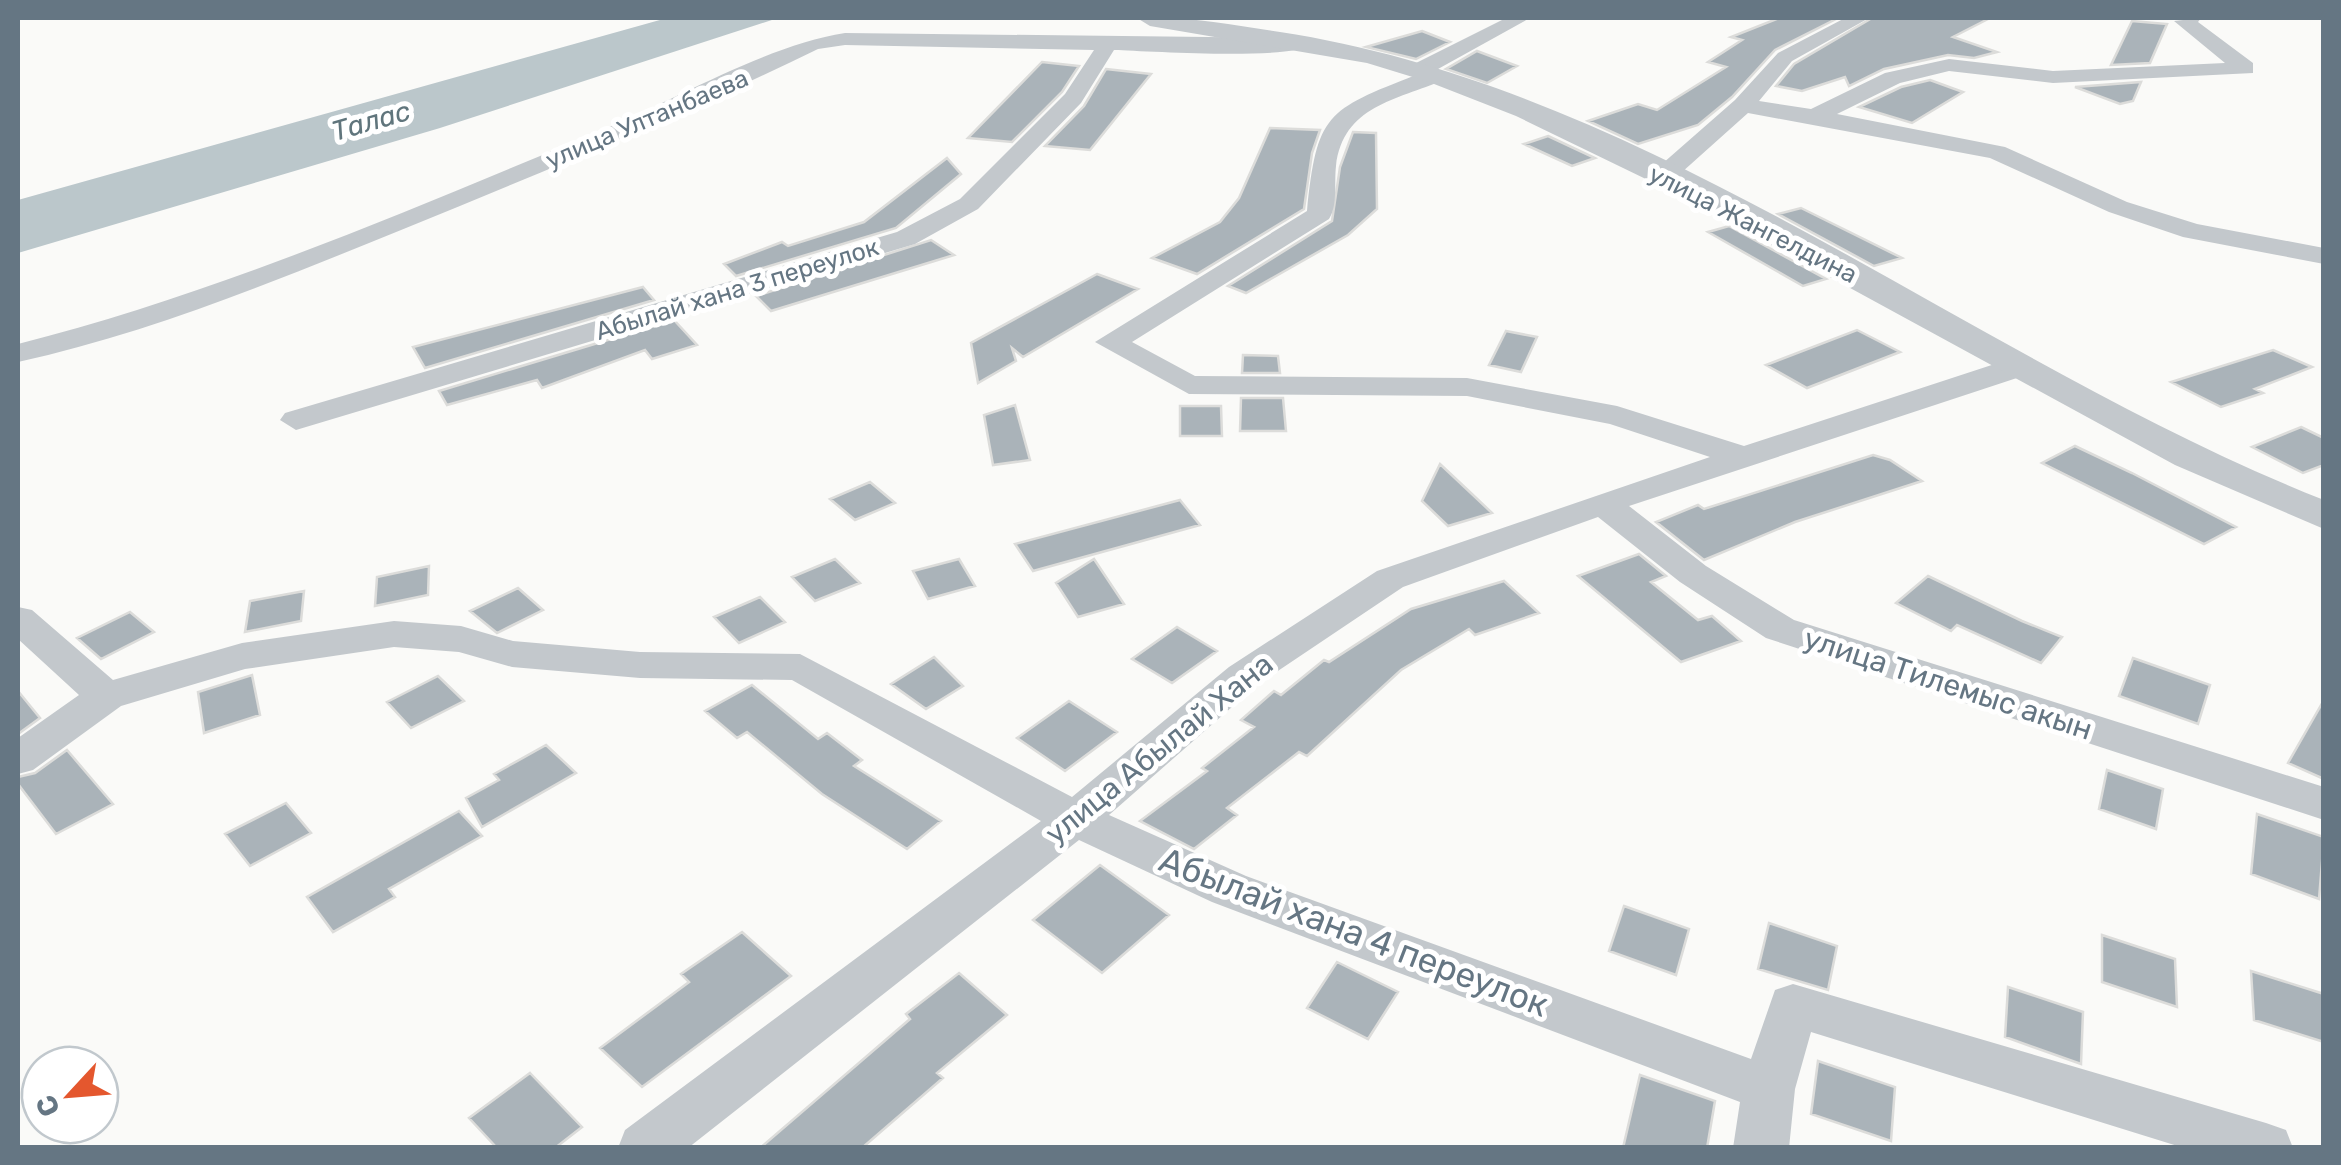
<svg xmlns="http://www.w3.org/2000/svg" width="2341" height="1165" viewBox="0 0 2341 1165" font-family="Rubik,sans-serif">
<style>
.water{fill:#bbc7cb}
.building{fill:#aab3b9;stroke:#dcdcda;stroke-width:2.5}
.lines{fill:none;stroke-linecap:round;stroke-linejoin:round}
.minor{fill:#c3c8cc;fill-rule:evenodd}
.tertiary{fill:#c3c8cc;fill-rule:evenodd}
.labels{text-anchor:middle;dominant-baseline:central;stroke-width:10;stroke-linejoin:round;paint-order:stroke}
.far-street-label{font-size:25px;fill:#657683;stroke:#fff}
.far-water-label{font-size:28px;font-style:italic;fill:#60757c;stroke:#fff}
.street-label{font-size:30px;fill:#657683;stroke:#fff}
.near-street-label{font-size:35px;fill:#657683;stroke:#fff}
</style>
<rect width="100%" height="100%" fill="#fafaf8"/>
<path class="water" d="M667 18H778L440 128 18 253V200Z"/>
<path class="building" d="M1779 18H1838L1775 50 1732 97 1698 125 1638 144 1588 121 1638 104 1657 110 1726 67 1708 62 1742 40 1731 37Z
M1872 18H1990L1953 37 1997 52 1974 58 1948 55 1884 69 1849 86 1845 77 1802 91 1776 86 1794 64Z
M2132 21 2167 24 2150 63 2111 65Z
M1422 31 1450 42 1416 59 1366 47Z
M1477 51 1517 66 1487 83 1446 69Z
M1042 62 1079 66 1062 92 1012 142 968 138Z
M1106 69 1151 74 1090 150 1045 146 1084 106Z
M1930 80 1963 92 1912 123 1859 107 1901 87Z
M2141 82 2133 101 2120 104 2075 87Z
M1270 128 1320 130 1312 153 1304 209 1197 274 1152 258 1220 222 1239 198Z
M1353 132 1376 133 1377 209 1348 235 1246 293 1228 286 1332 221 1340 167Z
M1548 136 1595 158 1572 166 1524 144Z
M947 158 961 174 896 228 736 276 724 264 782 242 788 246 864 222Z
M1801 208 1902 258 1874 266 1778 214Z
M1729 226 1826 279 1803 286 1708 232Z
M931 240 954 255 771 311 756 296Z
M1097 274 1138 289 1023 357 1012 348 1016 361 978 383 971 343Z
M643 287 654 300 425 368 413 347Z
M674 320 697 345 652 359 645 350 542 388 537 380 447 405 439 391Z
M1857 330 1900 352 1807 388 1766 365Z
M1506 331 1537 337 1521 372 1489 365Z
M2273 350 2312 367 2255 389 2263 393 2221 407 2171 382Z
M1243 355 1278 356 1280 373H1242Z
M1241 398H1283L1286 431H1240Z
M1015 405 1030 460 993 465 984 415Z
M1180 406H1221L1222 436H1180Z
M2301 427 2324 438V465L2303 473 2252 447Z
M2075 446 2132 473 2236 527 2204 544 2042 463Z
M1873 455 1890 460 1922 481 1795 522 1704 560 1656 522 1698 505 1704 509Z
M1440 464 1473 495 1492 513 1448 526 1422 501Z
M870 482 895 503 855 520 830 499Z
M1180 500 1200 525 1033 571 1015 544Z
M1639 554 1666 576 1651 582 1698 620 1712 616 1741 641 1681 662 1578 576Z
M835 559 860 583 815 601 792 577Z
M959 559 975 586 928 599 913 571Z
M1094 559 1124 604 1078 617 1056 583Z
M429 566 428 595 375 606 377 577Z
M1928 576 2022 621 2062 637 2041 663 1957 625 1951 631 1896 603Z
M1504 581 1539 613 1475 635 1469 629 1401 670 1307 756 1299 752 1227 808 1237 815 1194 849 1140 821 1207 771 1202 768 1254 727 1241 720 1274 691 1281 695 1324 660 1329 662 1411 609Z
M518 588 543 610 497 633 470 611Z
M304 591 301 621 245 632 250 601Z
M760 597 785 622 739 643 714 617Z
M130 612 154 632 101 659 77 638Z
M1177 627 1217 651 1172 683 1132 659Z
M934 657 963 686 926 709 891 684Z
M2133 658 2210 685 2198 724 2119 696Z
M252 675 260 715 204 733 198 692Z
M438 676 464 701 411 728 387 702Z
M752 685 818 739 827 733 862 760 854 766 941 821 907 849 822 794 747 732 737 738 705 711Z
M18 691 40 718 18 734Z
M2324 700V779L2288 763Z
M1069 701 1117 732 1065 771 1017 738Z
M546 745 576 773 482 827 466 798 499 780 494 774Z
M67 750 113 804 56 834 18 784V777L35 773Z
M2107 770 2163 789 2156 829 2099 809Z
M286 803 311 833 250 866 225 834Z
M459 811 482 836 389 889 395 897 333 932 307 897Z
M2257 814 2324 837 2319 899 2251 874Z
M1100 865 1169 915 1102 973 1033 920Z
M1624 906 1689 929 1676 975 1609 951Z
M1769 923 1837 946 1828 990 1758 969Z
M742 932 791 976 642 1087 600 1048 689 982 681 974Z
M2102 935 2175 959 2177 1007 2102 982Z
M1337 962 1398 992 1368 1039 1307 1008Z
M2251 971 2324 994V1042L2254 1020Z
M959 973 1007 1015 937 1073 943 1078 862 1148H760L910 1019 906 1014Z
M2008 987 2083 1012 2081 1064 2005 1037Z
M1818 1061 1895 1087 1891 1141 1811 1114Z
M530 1073 582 1127 555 1148H497L469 1118Z
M1640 1075 1715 1101 1707 1148H1623Z"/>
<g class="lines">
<path class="minor" d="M1506 18H1530L1438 69 1447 75 1444 80C1396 100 1343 106 1336 166 1334 183 1338 205 1329 219L1132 342 1195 376 1467 378 1617 406 1744 446 2007 360H2029L2033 367 2029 374 1629 506 1706 566 1794 620 2324 787V820L1766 638 1680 582 1598 517 1403 587 1257 685 1109 815 1246 876 1751 1059 1775 990 1793 984 2266 1123 2286 1130 2293 1148H2184L1811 1032 1795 1089 1789 1148H1733L1740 1102 1212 902 1079 840 688 1148H618L625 1130 1041 821 792 680 640 678 512 667 459 652 394 647 245 669 121 706 33 770 18 774V738L79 695 18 639V607L32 610 113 680 242 643 394 621 461 626 513 641 640 652 800 654 1072 797 1229 667 1377 571 1710 457 1610 424 1467 396 1189 394 1095 342 1307 211C1317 114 1326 110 1416 75L1409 70 1412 65Z
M1845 18H1869L1792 61 1759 101 1811 109 1885 73 1949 59 2053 71 2225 63 2174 21 2201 18 2198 22 2253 63V73L2053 83 1949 71 1900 83 1837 114 2005 147 2127 202 2197 224 2324 248V264L2183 237 2109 212 1990 158 1748 113 1672 181H1654L1651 176 1654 171 1735 100 1778 53Z
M845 33 1302 38 1312 44C1293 61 1148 51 1114 50L1081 103 978 209 915 244 296 430 280 420 285 413 897 232 960 199 1065 94 1094 50 845 45 818 49C683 115 545 171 406 228 280 279 151 333 18 362V344C218 293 410 210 600 131 675 100 767 45 845 33Z"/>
<path class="tertiary" d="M1137 18C1185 15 1232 25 1280 32 1659 90 1972 361 2324 500V529L2175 465 1685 198 1516 116 1429 82 1367 63 1150 26Z"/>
</g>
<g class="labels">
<g class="far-street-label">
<text transform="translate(647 119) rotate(-23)">улица Ултанбаева</text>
<text transform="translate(1753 224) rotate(27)">улица Жангелдина</text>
<text transform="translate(737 289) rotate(-17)">Абылай хана 3 переулок</text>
</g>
<g class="far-water-label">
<text transform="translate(371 121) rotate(-16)">Талас</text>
</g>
<g class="street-label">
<text transform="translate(1948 684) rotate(18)">улица Тилемыс акын</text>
<text transform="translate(1159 749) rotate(-39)">улица Абылай Хана</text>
</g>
<g class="near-street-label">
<text transform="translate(1354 932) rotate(21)">Абылай хана 4 переулок</text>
</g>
</g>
<rect width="2341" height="1165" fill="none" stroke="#657683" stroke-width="40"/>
<g transform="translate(70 1095) rotate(244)"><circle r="48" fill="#ffffff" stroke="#c1c8cd" stroke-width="2.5"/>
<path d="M0-8L18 38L0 25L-18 38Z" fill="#e4572e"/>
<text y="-15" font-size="28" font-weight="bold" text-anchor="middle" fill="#657683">С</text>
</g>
</svg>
